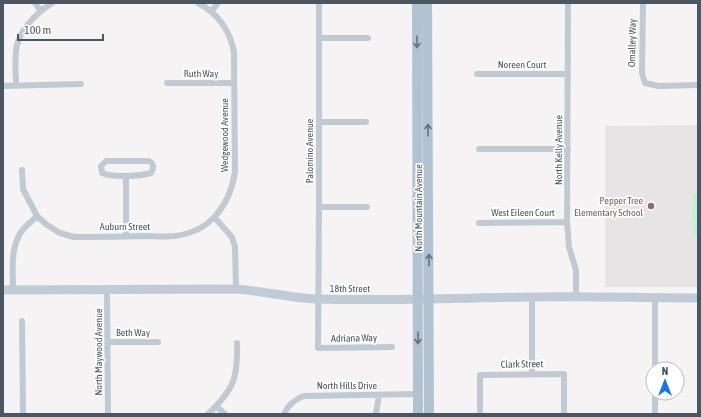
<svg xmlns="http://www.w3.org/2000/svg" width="701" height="417" viewBox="0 0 701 417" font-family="'Asap Condensed',sans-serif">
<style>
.education{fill:#e6e4e5}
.green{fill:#c3f1d5}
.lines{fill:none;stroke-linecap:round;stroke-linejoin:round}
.street{stroke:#c1cad2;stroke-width:6}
.secondary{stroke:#c1cbd6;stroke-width:9}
.primary{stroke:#b3c2d1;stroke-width:10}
.oneway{stroke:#64717d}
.education-dot{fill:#8d6e63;stroke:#fff;stroke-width:1.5}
.labels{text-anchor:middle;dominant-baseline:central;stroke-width:3.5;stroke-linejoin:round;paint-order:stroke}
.street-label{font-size:10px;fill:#4a5661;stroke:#fff}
.education-label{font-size:10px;fill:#785e54;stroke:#fff;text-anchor:end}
</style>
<rect width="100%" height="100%" fill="#f5f3f3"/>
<path class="education" d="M698 125V287H605V126Z"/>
<path class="green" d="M693 193H698V222H692Z
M693 223H698V235H692Z"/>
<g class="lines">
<path class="street" d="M35 3 41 11
M319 3V207L318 348 392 347
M568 3 567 222 569 247 576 270V297
M643 3 642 73 645 83 658 86 698 85
M211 12 218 3
M319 38H368
M477 74H568
M167 83H234
M16 85C16 73 14 58 17 45 22 27 37 13 52 3
M3 86 81 84
M319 122H366
M479 149H568
M106 161H149C154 164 154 168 151 173 140 176 113 178 102 173L101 166Z
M22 170 23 189 37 216 47 225 60 233 74 237C96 237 119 237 141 236 153 236 164 237 175 236 210 232 230 205 235 172L234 53C231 32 218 13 198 3
M319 207H367
M215 218 232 237 235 247 236 289
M479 223 567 222
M126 236V176
M13 290C13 270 10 249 21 232 25 226 32 221 37 216
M107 291 108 414
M655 298V369
M22 321 23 414
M108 342H158
M532 374V297
M216 406 225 414
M208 414C234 389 238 379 237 343
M284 414C288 405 295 399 304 396L418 394
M376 414 379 395
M480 414V375L564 374V414
M655 414V393"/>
<path class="secondary" d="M3 290 236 289C263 291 290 298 317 299 389 301 460 298 532 297 587 296 643 298 698 298"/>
<path class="primary" d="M417 3 418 414
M427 3 429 414"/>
</g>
<defs><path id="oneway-shaft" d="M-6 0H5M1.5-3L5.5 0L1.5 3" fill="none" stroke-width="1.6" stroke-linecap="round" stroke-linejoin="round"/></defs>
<g class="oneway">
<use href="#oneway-shaft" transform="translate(417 42) rotate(90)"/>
<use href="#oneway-shaft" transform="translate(428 130) rotate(-90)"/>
<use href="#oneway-shaft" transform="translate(429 260) rotate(-90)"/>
<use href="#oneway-shaft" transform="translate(418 338) rotate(90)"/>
</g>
<circle class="education-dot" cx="651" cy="206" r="4"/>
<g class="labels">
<g class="street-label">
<text transform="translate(632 43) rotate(-89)">Omalley Way</text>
<text x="522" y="64">Noreen Court</text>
<text x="201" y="73">Ruth Way</text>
<text transform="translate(224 135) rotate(-90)">Wedgewood Avenue</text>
<text transform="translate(558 150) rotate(-90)">North Kelly Avenue</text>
<text transform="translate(309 151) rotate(-90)">Palomino Avenue</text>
<text transform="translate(418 208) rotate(-90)">North Mountain Avenue</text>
<text x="523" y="212">West Eileen Court</text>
<text x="125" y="226">Auburn Street</text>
<text x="350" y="288">18th Street</text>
<text x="133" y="332">Beth Way</text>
<text transform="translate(354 338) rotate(-1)">Adriana Way</text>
<text transform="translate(98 352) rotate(-90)">North Maywood Avenue</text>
<text transform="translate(522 364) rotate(-1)">Clark Street</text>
<text x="347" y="385">North Hills Drive</text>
</g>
<g class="education-label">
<text x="643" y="200">Pepper Tree<tspan x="643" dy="12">Elementary School</tspan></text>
</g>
</g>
<rect width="701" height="417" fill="none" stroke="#4a5661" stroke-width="8"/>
<g transform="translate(665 381)"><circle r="19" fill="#ffffff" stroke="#b7bbc0"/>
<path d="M0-3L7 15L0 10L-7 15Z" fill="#1a73e8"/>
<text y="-6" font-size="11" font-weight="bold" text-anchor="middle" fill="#4a5661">N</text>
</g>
<path d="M18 34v6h85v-6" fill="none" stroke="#4a5661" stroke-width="2"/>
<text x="24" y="34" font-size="12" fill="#4a5661" stroke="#ffffff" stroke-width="3" paint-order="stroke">100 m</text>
</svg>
